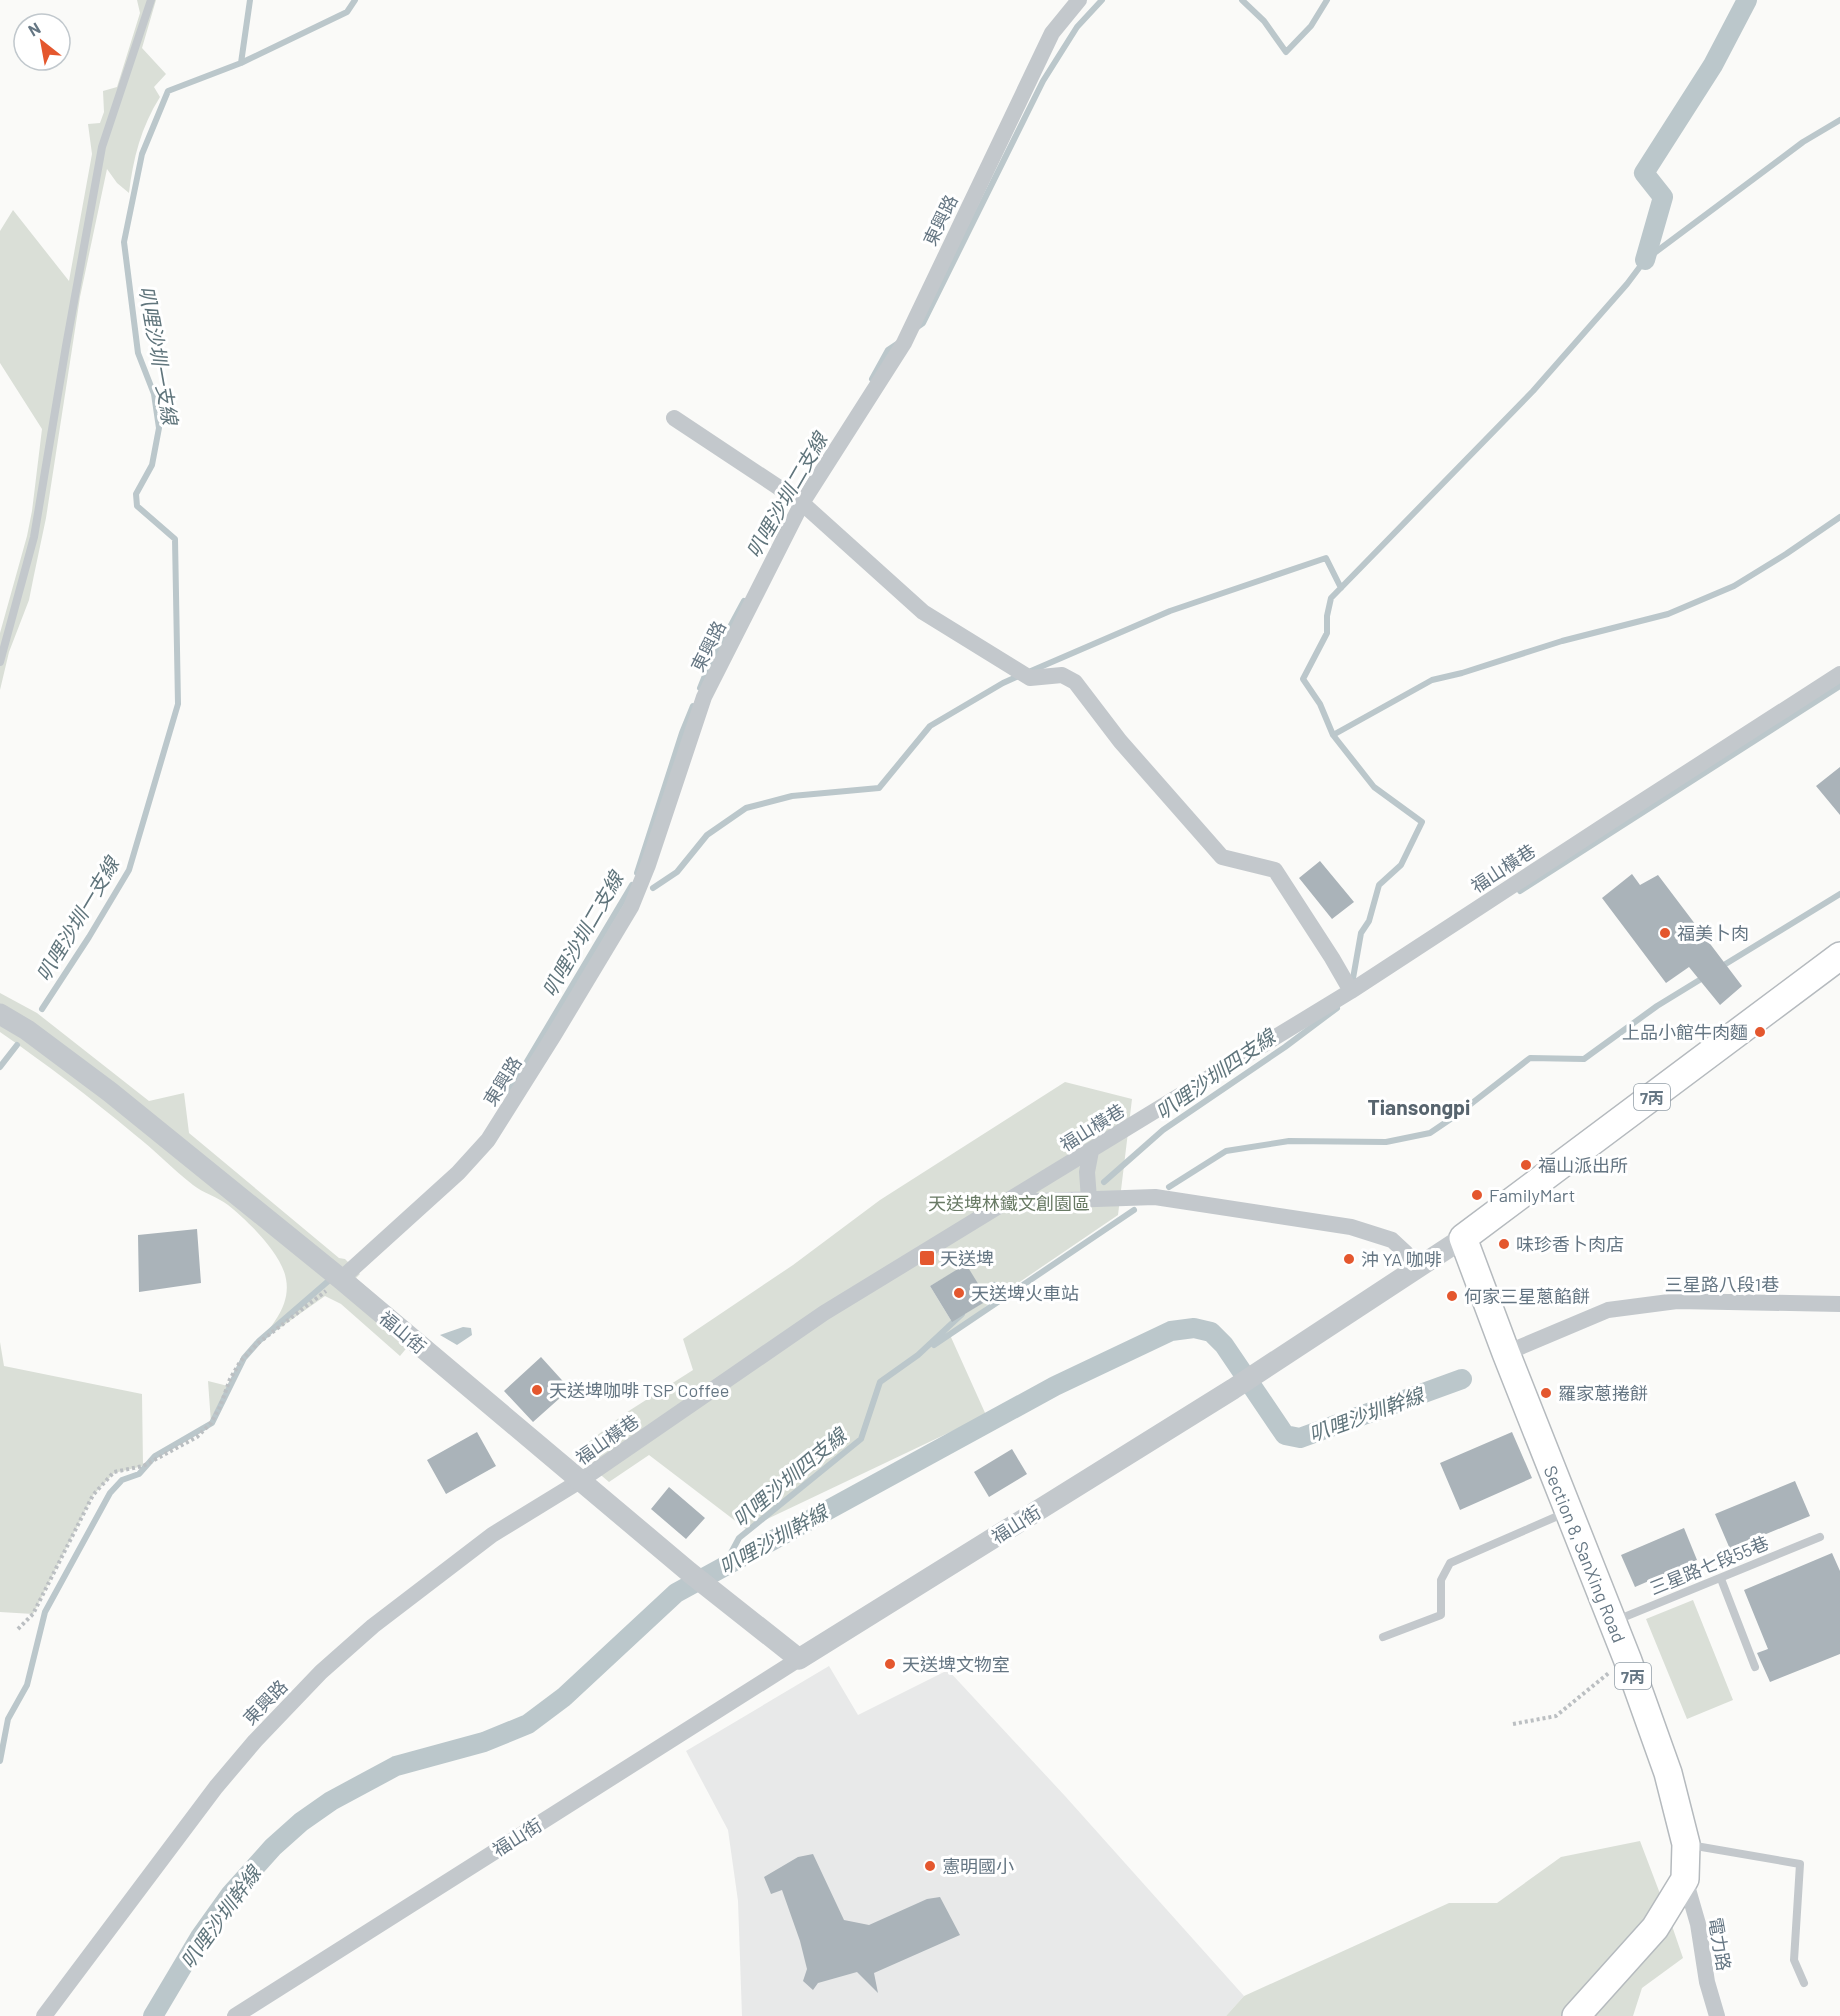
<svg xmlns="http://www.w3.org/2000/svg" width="1840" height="2016" viewBox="0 0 1840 2016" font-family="Barlow,'Noto Sans TC',sans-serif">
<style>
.built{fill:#e8e9e9}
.green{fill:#dadfd7;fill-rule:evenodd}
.water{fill:#bbc7cb}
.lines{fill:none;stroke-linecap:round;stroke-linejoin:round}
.stream{stroke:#bbc7cb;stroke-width:6}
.canal{stroke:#bbc7cb;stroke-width:20}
.building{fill:#aab3b9}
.primary-casing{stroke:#b5babe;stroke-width:30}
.path{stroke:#bbbfc2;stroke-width:4;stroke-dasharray:3 3;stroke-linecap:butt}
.service{stroke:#c3c8cc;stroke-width:8}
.minor{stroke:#c3c8cc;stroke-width:16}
.tertiary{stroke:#c3c8cc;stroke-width:21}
.primary{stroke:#fff;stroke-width:27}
.poi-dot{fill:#e4572e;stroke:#fff;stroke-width:2}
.labels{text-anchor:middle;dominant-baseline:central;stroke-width:6;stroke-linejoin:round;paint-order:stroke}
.shield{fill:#fff;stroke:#939fa8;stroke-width:1.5}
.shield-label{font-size:16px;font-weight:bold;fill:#657683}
.street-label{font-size:18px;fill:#657683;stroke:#fff}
.poi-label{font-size:18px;fill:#657683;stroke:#fff;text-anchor:start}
.park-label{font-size:18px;fill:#687a64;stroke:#fff}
.water-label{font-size:20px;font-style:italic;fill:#60757c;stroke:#fff}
.quarter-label{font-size:21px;font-weight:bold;fill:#57646e;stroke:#fff}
</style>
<rect width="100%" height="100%" fill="#fafaf8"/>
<path class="built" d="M829 1666 858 1715 948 1670 1065 1796 1244 1996 1226 2016H742L738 1901 728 1830 686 1751Z"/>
<path class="green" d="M137 0H156L142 48 166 74 154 87 160 97C141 127 133 159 129 193L117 183 107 169 80 297 46 518 34 575 29 600 9 652 0 690V633L27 536 32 511 42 429 0 363V231L13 210 69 281 92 154 88 124 100 123 104 112 103 91 117 87 140 13Z
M0 993 37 1013 149 1101 184 1093 189 1133 339 1258 345 1259 360 1274 356 1278 419 1333 400 1356 341 1304 325 1296 257 1344C272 1326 291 1305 286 1279 282 1254 248 1221 228 1205 218 1197 203 1193 193 1185 172 1169 155 1150 134 1134 91 1098 46 1064 0 1032Z
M1065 1082 1132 1099 1118 1215 999 1296 950 1335 986 1415 746 1529 649 1455 609 1482 575 1453 624 1414 693 1370 683 1339 793 1265 880 1200ZM966 1265 987 1300 952 1322 930 1286Z
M0 1342 4 1366 142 1394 143 1466 114 1473 93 1495 33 1614 0 1612Z
M208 1381 228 1386 211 1423Z
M1693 1600 1733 1700 1687 1719 1646 1619Z
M1640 1841 1670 1920 1683 1958 1642 1988 1633 2016H1226L1244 1996 1449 1903H1497L1561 1857Z"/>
<path class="water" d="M463 1327 471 1328 472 1335 457 1345 440 1335Z"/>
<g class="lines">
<path class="stream" d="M1242 0 1264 21 1286 52 1311 26 1327 0
M241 63 250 0
M916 328 923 323 1043 81 1077 27 1102 0
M872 379 888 350 897 344
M1031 671 1170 611 1326 558 1341 588
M700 688 708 668 744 601
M1333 735 1320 704 1303 679 1327 633V616L1331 598 1533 391 1627 284 1645 260 1803 142 1840 120
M637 873 682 733 693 706
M653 888 677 872 707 835 746 808 792 796 879 788 930 726 1003 683 1021 675
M1520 891 1840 686
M1719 968 1840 894
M1352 984 1361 933 1369 921 1379 885 1401 865 1422 822 1374 787 1333 735 1432 680 1462 673 1562 641 1668 614 1734 586 1786 554 1840 517
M42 1009 89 937 129 870 178 704 175 539 137 506 136 494 152 465 159 428 154 394 138 353 124 242 142 154 168 91 241 63 347 12 355 0
M0 1067 17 1045
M510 1090 632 885
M1104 1182 1163 1130 1285 1047 1337 1008
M1169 1187 1226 1151 1289 1141 1386 1142 1430 1133 1458 1114 1530 1058 1584 1059 1657 1006 1706 976
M978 1299 994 1285
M934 1345 1134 1210
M724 1566 739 1538 861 1439 880 1382 918 1355 962 1314
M0 1761 8 1719 27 1685 45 1612 110 1493 122 1480 139 1474 155 1456 212 1423 244 1358 259 1341 333 1277"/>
<path class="canal" d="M1645 260 1663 197 1644 173 1713 65 1747 0
M153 2016 200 1937 230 1895 273 1847 301 1822 331 1801 396 1766 484 1742 528 1724 564 1697 676 1593 1055 1386 1171 1331 1194 1328 1211 1332 1224 1345 1285 1435 1300 1438 1462 1379"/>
</g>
<path class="building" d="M1840 767V815L1816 786Z
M1320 861 1354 902 1332 919 1299 878Z
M1632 874 1640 885 1658 875 1742 986 1720 1005 1689 967 1666 983 1602 898Z
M197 1229 201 1283 139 1292 138 1235Z
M966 1264 988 1300 952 1322 930 1286Z
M541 1357 570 1389 533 1422 504 1391Z
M477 1432 496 1466 446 1494 427 1460Z
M1512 1432 1532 1478 1460 1510 1440 1463Z
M1012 1449 1027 1474 989 1497 974 1472Z
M1795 1481 1810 1516 1730 1549 1715 1514Z
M669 1487 705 1518 686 1539 651 1509Z
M1684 1528 1697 1560 1635 1587 1621 1555Z
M1832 1553 1840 1571V1654L1770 1682 1757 1653 1768 1649 1744 1590Z
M813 1854 844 1920 869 1925 927 1899 940 1897 960 1935 874 1973 878 1993 857 1972 818 1983 813 1990 803 1981 807 1969 800 1941 782 1890 771 1894 764 1877 798 1857Z"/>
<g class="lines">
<defs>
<path id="primary" d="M1576 2016 1655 1928 1685 1879 1686 1844 1668 1773 1628 1661 1506 1353 1463 1238 1840 956"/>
</defs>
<use href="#primary" class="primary-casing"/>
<path class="path" d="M18 1629 33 1614 93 1495 114 1472 143 1466 197 1437 211 1423 220 1407 230 1379 240 1362 257 1344 326 1291
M1513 1724 1556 1716 1610 1672"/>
<path class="service" d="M0 662 34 537 66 346 102 147 151 0
M1721 1579 1755 1667
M1617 1620 1820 1537
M1383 1637 1441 1615V1580L1450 1563 1567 1512
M1690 1845 1800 1864 1794 1960 1804 1983"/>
<path class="minor" d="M674 418 802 503 923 612 1030 678 1062 675 1075 682 1120 741 1222 857 1275 870 1332 958 1351 991
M1089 1199 1087 1172 1091 1151
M1009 1202 1155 1197 1351 1227 1392 1240 1420 1266
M341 1279 458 1173 488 1140 554 1035 631 907 648 865 704 697 802 503 904 343 1052 33 1079 0
M1506 1353 1608 1310 1677 1301 1840 1304
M1685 1879 1698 1924 1707 1982 1717 2016
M44 2016 216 1787 255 1741 321 1672 373 1626 492 1535 580 1481 824 1313 1351 991 1610 822 1840 674
M235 2016 799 1659"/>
<path class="tertiary" d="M0 1014 27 1030 110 1092 341 1279 689 1572 799 1659 1233 1389 1463 1238"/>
<use href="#primary" class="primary"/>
</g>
<g class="poi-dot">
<circle cx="1665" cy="933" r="6"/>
<circle cx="1760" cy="1032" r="6"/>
<circle cx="1526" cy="1165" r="6"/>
<circle cx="1477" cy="1195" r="6"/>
<circle cx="1504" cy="1244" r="6"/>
<rect x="919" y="1250" width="16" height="16" rx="3"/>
<circle cx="1349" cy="1259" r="6"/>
<circle cx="959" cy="1293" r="6"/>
<circle cx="1452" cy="1296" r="6"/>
<circle cx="537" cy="1390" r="6"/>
<circle cx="1546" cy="1393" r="6"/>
<circle cx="890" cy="1664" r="6"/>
<circle cx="930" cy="1866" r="6"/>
</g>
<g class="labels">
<g class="shield">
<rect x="1634" y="1084" width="36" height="26" rx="4.5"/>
<rect x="1615" y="1663" width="36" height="26" rx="4.5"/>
</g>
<g class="shield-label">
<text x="1652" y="1097">7丙</text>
<text x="1633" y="1676">7丙</text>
</g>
<g class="street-label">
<text transform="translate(940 220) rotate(-64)">東興路</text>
<text transform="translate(708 646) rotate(-63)">東興路</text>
<text transform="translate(1503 868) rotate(-33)">福山橫巷</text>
<text transform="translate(502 1081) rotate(-58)">東興路</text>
<text transform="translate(1092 1127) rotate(-32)">福山橫巷</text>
<text x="1722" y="1284">三星路八段1巷</text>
<text transform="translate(403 1332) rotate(40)">福山街</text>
<text transform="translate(607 1439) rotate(-35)">福山橫巷</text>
<text transform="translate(1016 1524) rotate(-32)">福山街</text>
<text transform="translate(1585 1554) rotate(68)">Section 8, SanXing Road</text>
<text transform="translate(1709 1565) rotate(-22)">三星路七段55巷</text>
<text transform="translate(265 1702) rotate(-46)">東興路</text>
<text transform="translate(517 1837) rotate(-32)">福山街</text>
<text transform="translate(1720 1944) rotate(80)">電力路</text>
</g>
<g class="poi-label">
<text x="1677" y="933">福美卜肉</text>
<text x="1748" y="1032" text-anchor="end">上品小館牛肉麵</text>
<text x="1538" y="1165">福山派出所</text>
<text x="1489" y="1195">FamilyMart</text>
<text x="1516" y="1244">味珍香卜肉店</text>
<text x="940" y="1258">天送埤</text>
<text x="1361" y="1259">沖 YA 咖啡</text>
<text x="971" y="1293">天送埤火車站</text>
<text x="1464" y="1296">何家三星蔥餡餅</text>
<text x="549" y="1390">天送埤咖啡 TSP Coffee</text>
<text x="1558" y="1393">羅家蔥捲餅</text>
<text x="902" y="1664">天送埤文物室</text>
<text x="942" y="1866">憲明國小</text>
</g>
<g class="park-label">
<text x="1009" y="1203">天送埤林鐵文創園區</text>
</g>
<g class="water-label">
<text transform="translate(159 355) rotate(80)">叭哩沙圳一支線</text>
<text transform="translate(786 495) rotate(-60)">叭哩沙圳二支線</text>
<text transform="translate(77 919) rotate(-59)">叭哩沙圳一支線</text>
<text transform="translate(582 934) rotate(-60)">叭哩沙圳二支線</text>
<text transform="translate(1215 1074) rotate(-35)">叭哩沙圳四支線</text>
<text transform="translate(1366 1414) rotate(-20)">叭哩沙圳幹線</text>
<text transform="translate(789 1477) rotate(-40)">叭哩沙圳四支線</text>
<text transform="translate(773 1539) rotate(-29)">叭哩沙圳幹線</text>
<text transform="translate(220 1917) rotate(-54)">叭哩沙圳幹線</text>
</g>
<g class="quarter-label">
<text x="1419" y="1106">Tiansongpi</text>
</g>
</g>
<g transform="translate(42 42) rotate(329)"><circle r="28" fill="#ffffff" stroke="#c1c8cd" stroke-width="1.5"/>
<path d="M0-4.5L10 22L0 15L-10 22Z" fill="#e4572e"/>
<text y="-9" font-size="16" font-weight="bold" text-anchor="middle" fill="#657683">N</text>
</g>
</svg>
